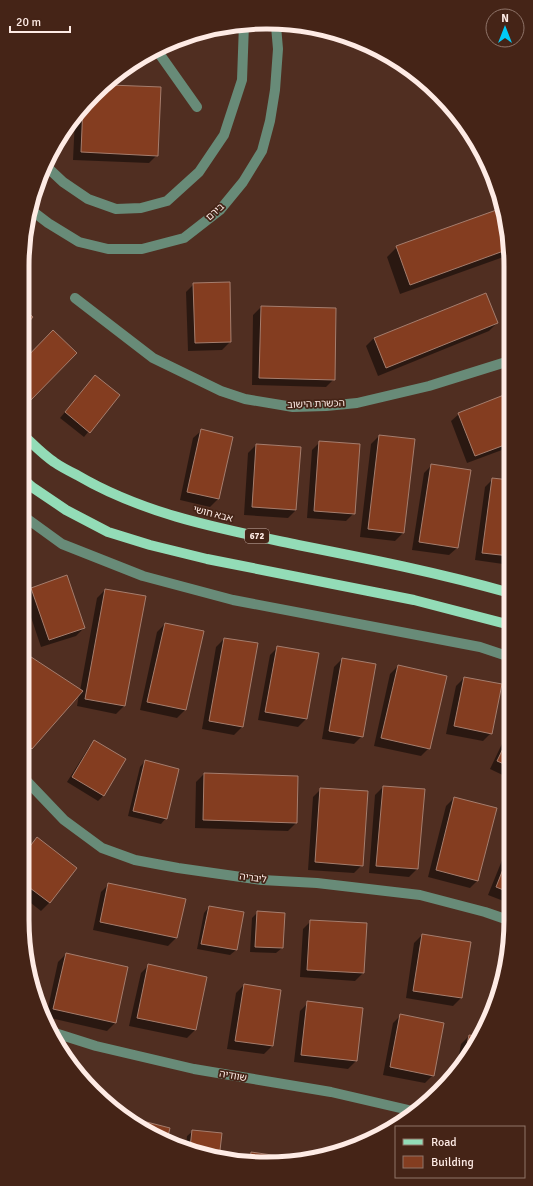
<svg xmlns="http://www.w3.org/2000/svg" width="533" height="1186" viewBox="0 0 533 1186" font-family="Signika,'Noto Sans Hebrew',sans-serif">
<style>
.shadow{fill:#0007}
.building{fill:#843d20;stroke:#a57d6d}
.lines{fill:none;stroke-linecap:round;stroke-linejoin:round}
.minor{stroke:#688b78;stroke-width:10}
.major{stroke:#93dcb7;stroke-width:10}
.labels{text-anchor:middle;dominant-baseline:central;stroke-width:3.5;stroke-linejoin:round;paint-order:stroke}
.shield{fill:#452417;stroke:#c6afa7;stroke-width:1}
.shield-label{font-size:9px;font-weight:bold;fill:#feebe5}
.street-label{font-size:10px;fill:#feebe5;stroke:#452417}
.rim{fill:none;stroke:#feebe5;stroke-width:5}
</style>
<rect width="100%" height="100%" fill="#502e21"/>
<path class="shadow" d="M108 86 160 88 157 155 149 163 73 160 75 118 83 105Z
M509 234V255L400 294 387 257 397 247Z
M194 284 230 342 222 350 188 351 186 292Z
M509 294V307L505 298Z
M261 307 334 379 326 387 252 385 253 315Z
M497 323 489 331 378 376 366 346 374 338Z
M75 353 22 408V364Z
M90 382 119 395 84 437 60 418Z
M509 394 510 447 467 463 451 421 459 414Z
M201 431 218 499 210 507 180 500 193 438Z
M379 436 403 533 395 541 360 537 371 444Z
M320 442 354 513 346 521 307 518 312 450Z
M256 445 296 510 288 518 244 515 248 453Z
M432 465 457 548 449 555 412 550 424 473Z
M493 479 510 481V565L475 560 485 487Z
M32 588 84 628 76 636 41 647 24 596Z
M105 590 144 597 124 706 116 714 77 706 79 694 23 756 22 755V653L80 691 97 598Z
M165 624 185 710 177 718 140 710 157 632Z
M224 639 242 727 234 735 202 729 216 647Z
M278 647 306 719 298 727 258 720 270 655Z
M342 659 362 736 354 744 322 739 334 667Z
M398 666 429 748 421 756 374 746 390 674Z
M464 678 491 733 483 741 446 734 456 686Z
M510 727 511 779 490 769Z
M94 741 103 796 98 801 67 782 89 747Z
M145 761 166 818 161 824 128 816 140 767Z
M204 774 296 823 288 831 195 828 196 782Z
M383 787 417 869 409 877 369 873 375 795Z
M321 789 362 865 354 873 308 870 313 797Z
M454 798 478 880 470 888 428 877 446 806Z
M511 838V904L488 895Z
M37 839 75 868 49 903 41 911 22 896V856Z
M109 884 176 938 168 946 93 930 101 892Z
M209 907 236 950 230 955 197 949 204 913Z
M258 912 282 948 276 953 250 952 252 918Z
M311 921 363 973 355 981 300 977 303 929Z
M422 935 461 998 453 1006 406 998 414 943Z
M66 954 127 967 115 1023 107 1031 46 1017 58 962Z
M149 965 206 977 195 1030 187 1038 129 1026 141 973Z
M244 985 272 1046 264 1054 227 1049 236 993Z
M308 1003 356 1061 348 1069 294 1062 300 1011Z
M401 1015 433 1075 425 1083 383 1075 393 1023Z
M469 1036 476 1037 456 1070 461 1044Z
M193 1131 221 1134 218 1159 186 1147 187 1136Z
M252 1153 285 1157 284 1161 245 1160Z"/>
<path class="building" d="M110 85 161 87 158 156 81 152 83 105Z
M502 208 509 234V249L410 285 396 246Z
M230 282 231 342 195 343 193 283Z
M486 293 498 323 386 368 374 338Z
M261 306 336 308 335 380 259 378Z
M22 307 33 317 22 330Z
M53 330 77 353 28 403 22 397V362Z
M95 375 120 395 90 433 65 412Z
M509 393 510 443 475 456 458 413Z
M201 429 233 437 219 499 187 492Z
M379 435 415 439 404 533 368 529Z
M319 441 360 444 355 514 314 511Z
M256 444 301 447 296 510 252 507Z
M431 464 471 470 458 548 419 542Z
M492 478 510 480V556L482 553Z
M67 575 85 628 49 640 31 588Z
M105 589 146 596 125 706 85 699Z
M165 623 204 631 186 710 147 702Z
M224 638 258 643 243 727 209 721Z
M277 646 319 653 307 719 265 712Z
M22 651 83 691 32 749 22 739Z
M342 658 376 664 363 737 329 731Z
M398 665 447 676 430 749 381 738Z
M464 677 502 684 492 734 454 726Z
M510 734 511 767 497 761Z
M94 740 126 759 104 796 72 777Z
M145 760 179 769 167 819 133 811Z
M204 773 298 776 297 823 203 820Z
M383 786 425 789 418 869 376 866Z
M320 788 368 791 363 866 315 862Z
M454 797 497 808 478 881 436 870Z
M37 837 77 868 50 903 22 882V857Z
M511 849V893L496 887Z
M108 883 186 899 177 938 100 922Z
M209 906 244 912 237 950 201 944Z
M257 911 285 913 283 948 255 947Z
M310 920 367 923 364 973 307 970Z
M422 934 471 942 462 998 413 991Z
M66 953 128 967 116 1023 53 1009Z
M148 964 207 977 196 1030 137 1018Z
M244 984 281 990 273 1046 235 1041Z
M307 1001 363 1008 357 1061 301 1055Z
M400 1014 444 1023 434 1076 390 1067Z
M469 1035 476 1036 465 1055Z
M135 1119 170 1128 167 1140 144 1131 134 1123Z
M192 1130 222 1133 219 1159 190 1148Z
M251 1152 286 1157 285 1161 250 1160Z"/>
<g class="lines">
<path class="minor" d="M156 49 197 107
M47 167 63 182 88 199 116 209 141 208 167 201 199 172 224 135 242 80 244 24
M31 210 48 223 79 242 108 249H142L184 238 220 210 243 182 262 151 270 121 275 90 278 49 276 26
M75 298 153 358 221 391 245 399 293 407 326 406 357 403 429 386 509 361
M22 515 62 544 143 576 233 600 480 647 510 657
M22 776 64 820 102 848 135 860 178 868 262 880 317 883 420 895 485 912 511 921
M55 1033 96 1046 194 1069 331 1092 413 1111"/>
<path class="major" d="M22 434C32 443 42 454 54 462 61 467 69 471 77 475 145 515 222 529 298 545 369 559 440 573 510 593
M22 478 32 487 66 510 108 532 150 545 207 559 414 600 510 625"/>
</g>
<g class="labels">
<rect class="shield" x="245" y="529" width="24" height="14" rx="3"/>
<g class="shield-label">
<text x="257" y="536">672</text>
</g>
<g class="street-label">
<text transform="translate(215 212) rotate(-42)">בירם</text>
<text transform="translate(316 404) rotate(-2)">הכשרת הישוב</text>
<text transform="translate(213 514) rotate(14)">אבא חושי</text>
<text transform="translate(253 878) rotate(7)">ליבריה</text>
<text transform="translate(233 1076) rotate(10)">שוודיה</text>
</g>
</g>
<path d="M0 0H533V1186H0ZM266 29H267A237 237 0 0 1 504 266V920A237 237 0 0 1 267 1157H266A237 237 0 0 1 29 920V266A237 237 0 0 1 266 29Z" fill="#452417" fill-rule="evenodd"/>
<path class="rim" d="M266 29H267A237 237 0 0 1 504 266V920A237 237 0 0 1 267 1157H266A237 237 0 0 1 29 920V266A237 237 0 0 1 266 29Z"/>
<rect x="395" y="1126" width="130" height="52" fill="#452417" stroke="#8f7469"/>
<rect x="403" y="1139" width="20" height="6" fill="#93dcb7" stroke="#8f7469"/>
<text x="431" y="1146" font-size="12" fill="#feebe5">Road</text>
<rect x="403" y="1156" width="20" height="12" fill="#843d20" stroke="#8f7469"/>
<text x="431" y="1166" font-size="12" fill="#feebe5">Building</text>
<g transform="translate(505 28)"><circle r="19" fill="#452417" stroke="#8f7469"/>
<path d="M0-3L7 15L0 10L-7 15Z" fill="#00cbf8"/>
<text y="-6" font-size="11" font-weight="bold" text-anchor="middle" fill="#feebe5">N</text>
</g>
<path d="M10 26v6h60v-6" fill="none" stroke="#feebe5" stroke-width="2"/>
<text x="16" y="26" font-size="12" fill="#feebe5" stroke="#452417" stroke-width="3" paint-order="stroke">20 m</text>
</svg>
